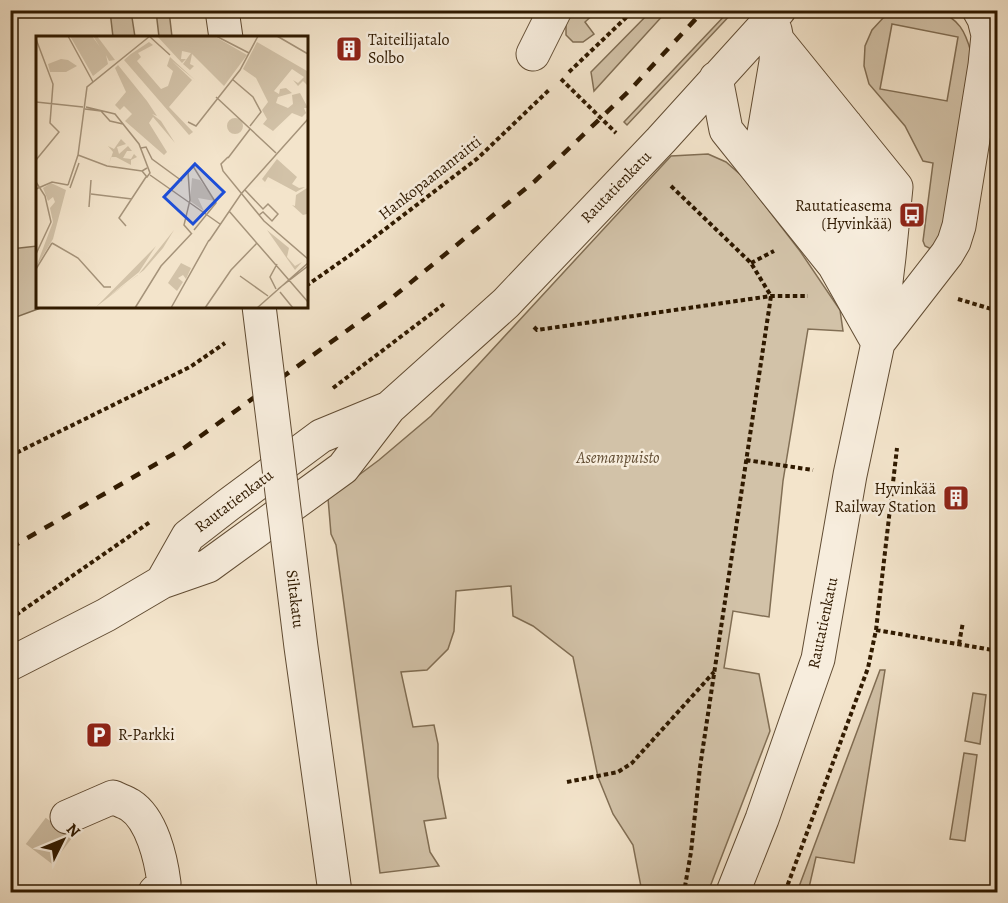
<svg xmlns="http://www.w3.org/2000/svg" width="1008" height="903" viewBox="0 0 1008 903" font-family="Alegreya,serif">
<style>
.green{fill:#d2c2a8;stroke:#816e54;stroke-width:1.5;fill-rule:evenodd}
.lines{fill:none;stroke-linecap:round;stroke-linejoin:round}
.minor-tunnel{stroke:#ccbca2;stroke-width:33;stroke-dasharray:33 16;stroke-linecap:butt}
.minor-casing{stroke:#614c33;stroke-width:35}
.path{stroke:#301a00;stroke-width:4;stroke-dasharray:4.5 3;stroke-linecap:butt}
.minor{stroke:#f7eddd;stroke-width:33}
.rail{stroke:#301a00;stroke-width:4.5;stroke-dasharray:10 10;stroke-linecap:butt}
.minor-bridge-casing{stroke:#614c33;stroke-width:35;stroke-linecap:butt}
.minor-bridge{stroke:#f7eddd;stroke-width:33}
.labels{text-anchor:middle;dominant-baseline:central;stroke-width:5;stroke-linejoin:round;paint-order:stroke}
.poi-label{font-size:16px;fill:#301a00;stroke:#f7eddd;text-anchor:start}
.street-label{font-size:16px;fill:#301a00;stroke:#f7eddd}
.park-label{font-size:16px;font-style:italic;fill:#614c32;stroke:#f7eddd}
.inset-road{fill:none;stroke:#a5937a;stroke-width:1.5}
.view{fill:#1d4ed8;fill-opacity:0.15;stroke:#1d4ed8;stroke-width:3}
.inset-edge{fill:none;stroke:#301a00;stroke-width:3}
</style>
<rect width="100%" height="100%" fill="#f3e4cb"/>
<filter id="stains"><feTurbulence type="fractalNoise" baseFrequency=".00333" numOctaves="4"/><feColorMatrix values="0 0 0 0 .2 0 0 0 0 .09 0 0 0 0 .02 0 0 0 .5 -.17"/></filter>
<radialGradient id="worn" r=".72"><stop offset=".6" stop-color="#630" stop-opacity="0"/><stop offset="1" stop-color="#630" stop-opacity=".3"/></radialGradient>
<path class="green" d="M652 10 667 11 594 91 591 72Z
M110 11H131L135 37H113Z
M156 11H169L172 37H159Z
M570 11H597L585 22 594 34 583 42H573L566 35V24Z
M729 11H734L627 125 624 122Z
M898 11H938C959 19 965 31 971 52L951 208 933 250 925 246 923 241 933 163 923 161 905 126 869 84 864 66 865 46 872 30 883 18ZM892 24 958 37 947 101 880 89Z
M708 154 726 162 742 176 800 251 840 310 843 331 808 329 783 481 769 617 733 611 724 668 759 674 770 731 708 892H642L633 845 613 814 598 777 573 657 533 626 513 616 511 586 456 591 454 631 448 649 427 670 401 672 413 727 434 725 438 744V777L446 818 424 821 430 852 439 866 380 873 336 545 331 534 328 498 379 460 431 416 671 156Z
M37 246 38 306H46L11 319V249Z
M880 670H885L854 863 816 857 808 892H797Z
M973 693 986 695 980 744 965 741Z
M964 753 977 755 965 841 950 839Z"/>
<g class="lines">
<path class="minor-tunnel" d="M39 854 67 817"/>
<defs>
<path id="minor" d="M222 10 226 38
M777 40 896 187 889 257 879 339
M533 54 555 10
M716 78 726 130 834 265 878 343
M758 168 776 62 777 40 775 30
M782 199 801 70
M808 232 816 183 824 99
M834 265 846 125
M855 300 872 159
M162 582 188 536 228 505 321 436 389 408
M10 664 106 615 162 582 208 566 343 468 389 408 506 303 661 140 779 10
M67 817 113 797C119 800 125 802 130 805 152 819 161 859 164 883L155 892
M733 892 762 819 818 659 850 475 878 343 947 254 954 242 959 226 985 65 988 35 984 19 979 10"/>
</defs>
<use href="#minor" class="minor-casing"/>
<path class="path" d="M569 72 634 10
M561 79 616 133
M671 186 751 263 771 296 700 767 691 852 684 892
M751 263 774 251
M306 286 363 246 478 158 550 89
M958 299 998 311
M534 327 537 330 771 296H808
M333 388 444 304
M10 456 190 367 225 343
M746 460 813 470
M893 486 914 490 915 484
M16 615 150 522
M876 630 998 651
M959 644 963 622
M567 782 618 772 632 763 714 672
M785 892 868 668 876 630 897 448"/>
<use href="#minor" class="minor"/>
<path class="rail" d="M10 548 184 448 388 301 535 181 629 91 704 10"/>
<defs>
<path id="minor-bridge" d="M259 306 301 647 335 892"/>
</defs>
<use href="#minor-bridge" class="minor-bridge-casing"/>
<use href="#minor-bridge" class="minor-bridge"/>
</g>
<defs>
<symbol id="building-square" viewBox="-11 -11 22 22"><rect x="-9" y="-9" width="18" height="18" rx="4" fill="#8f2418" stroke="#f7eddd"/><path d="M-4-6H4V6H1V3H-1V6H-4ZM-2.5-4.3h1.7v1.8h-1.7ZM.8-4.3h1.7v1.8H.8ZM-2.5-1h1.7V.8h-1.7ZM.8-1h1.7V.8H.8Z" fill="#fff"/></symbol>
<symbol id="bus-square" viewBox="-11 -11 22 22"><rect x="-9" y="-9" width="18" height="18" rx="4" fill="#8f2418" stroke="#f7eddd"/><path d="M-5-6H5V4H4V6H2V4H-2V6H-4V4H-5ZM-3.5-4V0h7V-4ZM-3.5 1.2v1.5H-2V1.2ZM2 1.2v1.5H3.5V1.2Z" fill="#fff"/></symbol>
<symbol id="parking-square" viewBox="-11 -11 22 22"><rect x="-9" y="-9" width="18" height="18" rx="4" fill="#8f2418" stroke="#f7eddd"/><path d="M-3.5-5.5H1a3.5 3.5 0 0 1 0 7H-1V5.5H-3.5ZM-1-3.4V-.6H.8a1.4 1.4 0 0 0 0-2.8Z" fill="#fff"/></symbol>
</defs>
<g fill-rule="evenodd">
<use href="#building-square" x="334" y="34" width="30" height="30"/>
<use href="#bus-square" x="897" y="200" width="30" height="30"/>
<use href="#building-square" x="941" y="483" width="30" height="30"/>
<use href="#parking-square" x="84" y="720" width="30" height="30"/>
</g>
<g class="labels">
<g class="poi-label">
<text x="368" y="40">Taiteilijatalo<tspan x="368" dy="18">Solbo</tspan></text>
<text x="892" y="206" text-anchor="end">Rautatieasema<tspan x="892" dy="18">(Hyvinkää)</tspan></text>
<text x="936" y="489" text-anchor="end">Hyvinkää<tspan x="936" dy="18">Railway Station</tspan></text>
<text x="118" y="735">R-Parkki</text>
</g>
<g class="street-label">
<text transform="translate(430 178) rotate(-38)">Hankopaananraitti</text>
<text transform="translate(616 187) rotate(-46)">Rautatienkatu</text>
<text transform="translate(234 501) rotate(-37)">Rautatienkatu</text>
<text transform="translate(295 599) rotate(83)">Siltakatu</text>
<text transform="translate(823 623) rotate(-78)">Rautatienkatu</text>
</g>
<g class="park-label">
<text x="618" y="458">Asemanpuisto</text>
</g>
</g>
<g transform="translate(36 36)">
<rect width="272" height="272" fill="#f3e4cb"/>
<path d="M34 0H56L64 11 57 0H61L79 24 73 25 70 19 72 28 57 40ZM121 0H178L211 19 188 50 156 18 154 28 158 30 154 34 147 28 155 17 146 15 145 23H150L146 27ZM111 4 95 18 113 6 117 9 102 17 105 21 101 25 125 53 132 50 137 35 131 30 134 21 159 44 136 25 156 44 133 71 157 96 153 99 88 24ZM221 6 271 35V49L267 45 262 50 257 44 262 47 268 41 256 33 238 55 243 58 244 53 250 52 256 57 242 61 240 67 252 72 257 68 256 59 264 57 272 72H268L270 77 266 81 256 77 237 95 227 88 231 83 226 74 232 66 220 42 207 33ZM25 23 32 24 41 30 30 36H14L12 28ZM82 29 111 65 121 80 116 78 125 85 139 107 117 81 113 87 131 116 128 119 89 85 96 78 88 70 84 74 79 69 90 56 79 32ZM191 90a8 8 0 1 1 16 0a8 8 0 1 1-16 0ZM85 103 90 108 81 111 83 118 92 110 96 115H91L87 122 95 123 98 118 101 121 95 124V129L80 121H75L73 128 77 116 72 110 78 113ZM241 123 261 141 256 148 263 152 269 151 260 156 232 141 229 146 226 143ZM156 142 164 144 179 165 162 162 168 175 154 165ZM15 147 30 154 17 203 0 231 17 186 14 172 19 166 17 161 12 165 7 152ZM271 152V178L267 179 256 169 259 170 260 159ZM138 194 127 212 108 234 60 271 120 210 103 236 72 261 102 239ZM231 194 253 212 251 221 259 230 266 226 259 234ZM145 227 155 232 150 243 147 239 142 242 147 246 141 255 132 247Z" fill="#d2c2a8"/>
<path class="inset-road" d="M32 0 57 46M113 0 134 19M180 0 213 17M241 0 272 18M0 3 17 48 14 87 23 96 0 124M196 43 217 61 225 76 214 90M180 61 240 117M0 66 47 71M50 71 79 78 103 108 114 137 111 141 106 135 111 132M49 73 65 75 74 85 87 88M152 86 160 90 204 34 222 0M105 112 110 111 116 123 146 145M42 119 71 130 106 135M192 121 185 128 187 135 228 185 272 223M192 122 214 93M114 139 184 188M0 146 9 160 15 186 0 218M32 149 42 119 51 51 114 0M34 152 43 127M0 153 16 146 32 149M209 154 227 173 232 168 242 178 236 185 227 176 223 179M55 158 96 163M53 171 55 144M193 175 272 266M90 190 83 182 110 141M155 197 148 189 154 164 152 136 157 130 180 167 158 194M173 205 205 158 272 83M16 207 42 222 68 251H75M0 233 16 207M204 240 232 260M240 253 234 241 241 228M242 253 272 230M244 256 257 272M99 272 125 230 156 197M135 272 173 204M169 272 195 234 221 207M221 272 272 227"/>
<path class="view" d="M159 128 188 156 157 188 128 161Z"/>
<rect width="272" height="272" class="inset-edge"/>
</g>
<rect width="1008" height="903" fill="none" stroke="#f3e4cb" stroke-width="36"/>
<rect x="12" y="12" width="984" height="879" fill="none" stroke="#301a00" stroke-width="3"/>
<rect x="18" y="18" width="972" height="867" fill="none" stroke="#301a00" stroke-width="1.5"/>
<g transform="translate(63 840) rotate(47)" stroke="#f7eddd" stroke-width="4.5" paint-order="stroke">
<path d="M0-4.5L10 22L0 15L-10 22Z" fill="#301a00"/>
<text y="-9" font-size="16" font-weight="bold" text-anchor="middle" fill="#301a00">N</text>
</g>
<rect width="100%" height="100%" filter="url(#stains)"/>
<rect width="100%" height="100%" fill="url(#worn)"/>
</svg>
